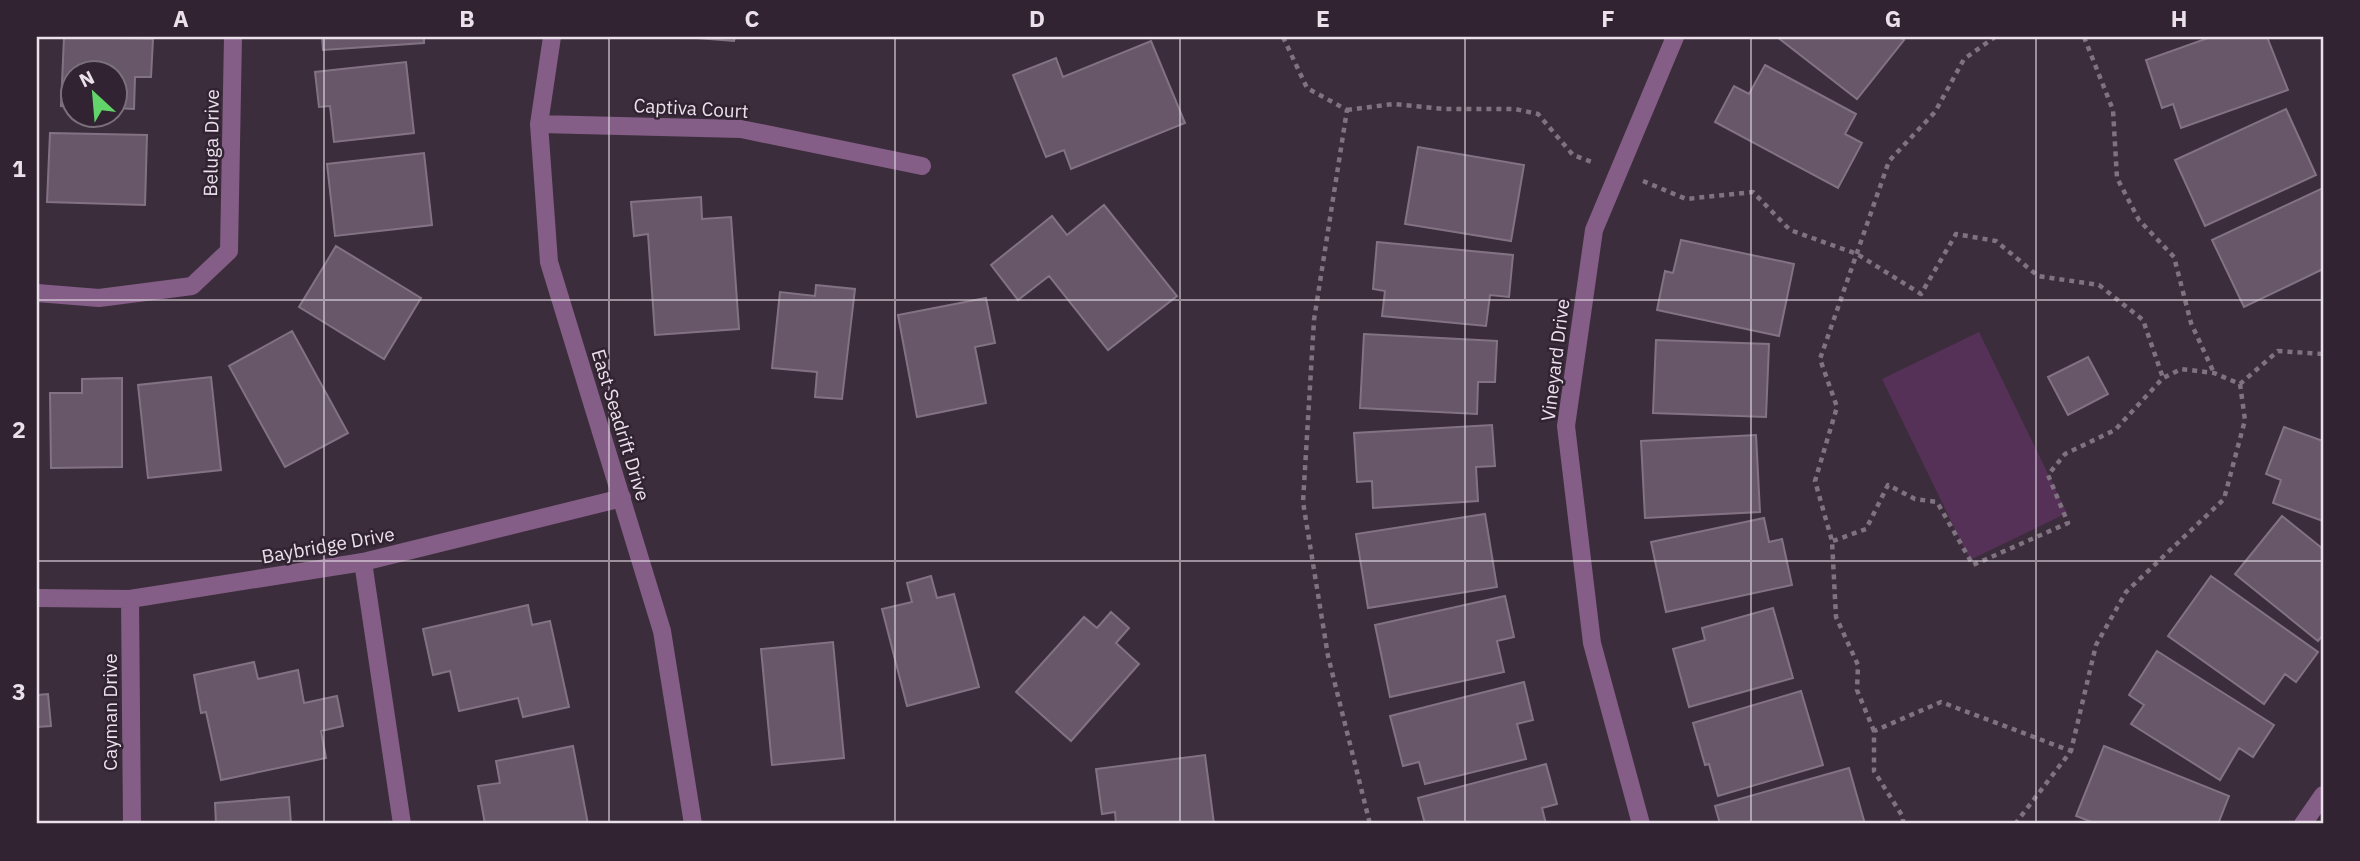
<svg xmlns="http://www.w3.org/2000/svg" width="2360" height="861" viewBox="0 0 2360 861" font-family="'IBM Plex Sans',sans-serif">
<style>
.green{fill:#553157}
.building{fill:#675768;stroke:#837283;stroke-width:2}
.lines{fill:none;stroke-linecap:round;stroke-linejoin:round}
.path{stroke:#807380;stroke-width:4.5;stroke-dasharray:5 5;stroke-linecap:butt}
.service{stroke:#845e86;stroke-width:18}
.minor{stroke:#845e86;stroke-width:18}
.grid{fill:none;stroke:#eae1eb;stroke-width:2;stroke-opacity:0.55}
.labels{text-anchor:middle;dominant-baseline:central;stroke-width:5;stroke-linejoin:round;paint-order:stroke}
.street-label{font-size:19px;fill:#eae1eb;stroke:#312332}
.neatline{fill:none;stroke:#eae1eb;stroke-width:2.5}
.grid-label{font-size:23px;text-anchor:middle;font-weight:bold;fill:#eae1eb}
</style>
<rect width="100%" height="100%" fill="#3c2d3c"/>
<path class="green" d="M1979 332 2067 513 1970 560 1882 379Z"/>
<path class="building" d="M64 37 153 39 151 77H135L134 109 116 108V74H74V107L61 106Z
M322 37H424V43L323 50Z
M684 37H735L734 41Z
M1777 37H1899L1904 40 1857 99Z
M2211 37H2267L2288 90 2181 128 2173 104 2162 108 2146 60Z
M1151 41 1185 123 1071 169 1064 150 1046 157 1013 75 1056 58 1063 77Z
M406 62 414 133 334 142 330 106 319 107 315 72Z
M1765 65 1856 114 1845 134 1862 143 1838 188 1715 122 1734 86 1749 94Z
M2286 109 2316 175 2205 226 2175 160Z
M50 133 147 135 145 205 47 202Z
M1418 147 1524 165 1511 241 1405 224Z
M424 153 432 225 335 236 327 164Z
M2323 188V269L2244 307 2212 240Z
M701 197 702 219 731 217 739 329 655 335 648 234 634 236 631 202Z
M1104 205 1177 296 1108 350 1049 276 1018 300 991 265 1052 216 1067 235Z
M1681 240 1794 264 1779 336 1657 310 1665 271 1673 273Z
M1377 242 1513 255 1509 297 1490 295 1486 326 1382 316 1385 291 1373 289Z
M336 246 421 298 384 359 299 307Z
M816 285 855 289 842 399 815 397 817 372 772 368 780 292 815 296Z
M986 298 995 343 975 347 986 403 917 417 898 315Z
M292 331 348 433 285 467 229 366Z
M1364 334 1497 341 1495 382H1478L1477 414 1360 408Z
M1656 340 1769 344 1766 417 1653 413Z
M2088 357 2108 394 2068 415 2048 377Z
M211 377 221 470 148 478 138 385Z
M122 378V467L51 468 50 393H82V379Z
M1492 425 1495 466 1476 467 1478 501 1373 508 1372 481 1357 482 1354 433Z
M2284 427 2323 441V521L2273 503 2281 480 2266 474Z
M1756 435 1760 512 1645 518 1641 441Z
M1485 514 1497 587 1368 608 1356 534Z
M2282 516 2323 549V635L2318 641 2235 574Z
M1764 518 1769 542 1782 539 1792 585 1666 612 1651 542Z
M931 576 937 598 954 594 979 687 907 706 882 609 912 602 907 583Z
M2211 576 2318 652 2296 682 2285 674 2264 704 2168 636Z
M1505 596 1514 637 1497 641 1504 672 1390 697 1375 625Z
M528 605 532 625 550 621 569 707 523 717 518 698 459 711 450 671 433 675 423 629Z
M1773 608 1793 678 1689 707 1673 649 1705 640 1702 628Z
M1111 612 1129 628 1116 643 1139 664 1071 741 1016 692 1084 617 1097 628Z
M833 642 844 758 772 765 761 649Z
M2157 651 2274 725 2253 757 2239 748 2220 780 2131 724 2144 705 2129 695Z
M254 662 258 679 298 670 304 703 337 696 343 726 321 731 326 758 221 780 206 712 201 713 194 675Z
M1524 682 1533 720 1517 724 1526 759 1425 784 1419 762 1403 766 1390 716Z
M1801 691 1823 765 1718 796 1709 764 1705 765 1693 723Z
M48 694 51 726 37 727V695Z
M573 746 588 824H485L478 786 500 783 496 761Z
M2104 746 2229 796 2218 824H2097L2076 816Z
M1205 755 1214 824H1116L1115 812 1102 814 1096 769Z
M1546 764 1557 804 1542 808 1546 824H1425L1418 798Z
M1849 768 1865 824H1720L1715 806Z
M289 797 291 824H216L215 803Z"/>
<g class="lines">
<path class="path" d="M1283 37 1307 88 1347 110 1314 320 1303 502 1328 656 1370 824
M2084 37 2113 110 2117 178 2139 220 2174 257 2191 323 2214 373
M1347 110 1393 104 1444 109H1515L1538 114 1573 155 1592 162
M1643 181 1686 199 1753 192 1790 230 1857 254 1921 294 1956 234 1996 241 2038 276 2099 285 2143 320 2163 378
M1833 541 1866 529 1888 485 1915 499 1937 502 1973 565 2068 523 2048 475 2065 454 2115 430 2163 378 2181 369 2214 373 2240 384 2278 351 2323 354
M1874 731 1857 690 1858 665 1836 617 1832 541 1815 481 1837 407 1820 359 1889 161 1935 112 1964 59 1995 37
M1903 824V817L1874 771V731L1941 702 2071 751
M2015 824 2071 751 2096 645 2126 592 2224 499 2245 420 2240 384"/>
<path class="service" d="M363 562 402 824"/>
<path class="minor" d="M552 37 539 124 549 262 662 631 693 824
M539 124 741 129 922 166
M37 293 99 298 192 286 229 251 233 37
M37 598 130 599 363 562 622 498
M130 599 132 824
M1641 824 1592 643 1566 426 1594 230 1675 37
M2303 824 2323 795"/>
</g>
<path class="grid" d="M324 37V824M609 37V824M895 37V824M1180 37V824M1465 37V824M1751 37V824M2036 37V824M37 300H2323M37 561H2323"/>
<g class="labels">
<g class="street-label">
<text transform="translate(691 108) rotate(3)">Captiva Court</text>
<text transform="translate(211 143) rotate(-89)">Beluga Drive</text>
<text transform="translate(1555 360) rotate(-83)">Vineyard Drive</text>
<text transform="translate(621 425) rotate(73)">East Seadrift Drive</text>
<text transform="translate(328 545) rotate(-10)">Baybridge Drive</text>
<text transform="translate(110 712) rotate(-90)">Cayman Drive</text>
</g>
</g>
<rect width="2360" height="861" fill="none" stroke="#312332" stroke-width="77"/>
<g transform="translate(94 94) rotate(334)"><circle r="33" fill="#312332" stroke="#7b6f7c" stroke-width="2"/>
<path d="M0-5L12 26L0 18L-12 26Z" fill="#62d469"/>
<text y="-10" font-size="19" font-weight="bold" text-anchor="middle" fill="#eae1eb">N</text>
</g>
<rect x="38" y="38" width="2284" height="784" class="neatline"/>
<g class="grid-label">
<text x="181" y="27">A</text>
<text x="467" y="27">B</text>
<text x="752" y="27">C</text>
<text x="1037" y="27">D</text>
<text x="1323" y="27">E</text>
<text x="1608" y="27">F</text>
<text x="1893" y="27">G</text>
<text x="2179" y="27">H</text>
<text x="19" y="177">1</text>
<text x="19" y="438">2</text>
<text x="19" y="700">3</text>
</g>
</svg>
